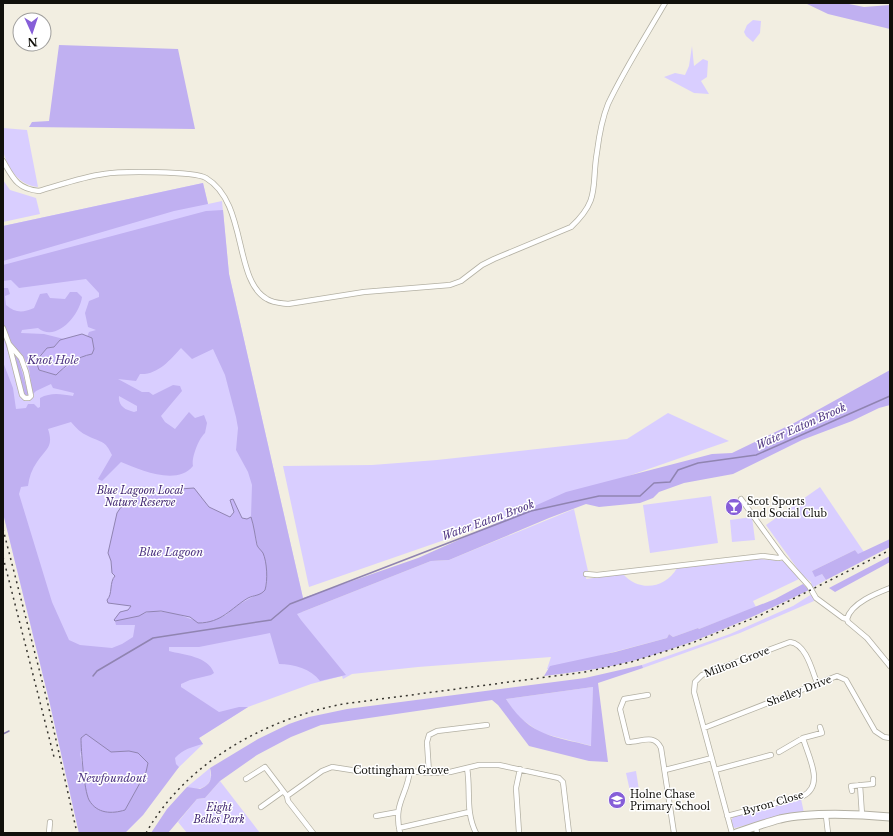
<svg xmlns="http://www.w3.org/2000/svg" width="893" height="836" viewBox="0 0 893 836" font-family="'Libre Baskerville',serif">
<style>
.green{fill:#d9ceff}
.forest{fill:#c0b0f1;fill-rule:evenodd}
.water{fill:#c7b6f8;stroke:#9084b1}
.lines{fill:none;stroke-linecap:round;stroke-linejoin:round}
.stream{stroke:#9084b1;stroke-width:1.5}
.street-casing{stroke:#b3b0a3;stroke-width:6}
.secondary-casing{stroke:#b3b0a3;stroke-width:9}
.street{stroke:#fff;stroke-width:4.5}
.secondary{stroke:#fff;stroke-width:7}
.rail{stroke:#37352f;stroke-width:1.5;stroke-dasharray:2 4;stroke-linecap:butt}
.labels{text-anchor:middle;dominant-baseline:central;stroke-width:3;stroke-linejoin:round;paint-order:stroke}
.park-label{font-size:10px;font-style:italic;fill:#422873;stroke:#fff}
.poi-label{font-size:10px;fill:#11100b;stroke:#fff;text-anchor:start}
.street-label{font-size:10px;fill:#11100b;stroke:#fff}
.water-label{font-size:11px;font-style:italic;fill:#513884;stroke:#fff}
</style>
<rect width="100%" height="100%" fill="#f2eee1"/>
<path class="green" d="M753 20 761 21 760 33 753 42 746 36 744 32 747 25Z
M692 46 694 66 703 59 708 61 707 77 701 81 709 94 694 93 664 77 675 73 685 75 689 66Z
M3 128 27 130 38 187C20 185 9 171 4 154 1 147 3 136 3 128Z
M3 180 10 190 36 198 40 214 3 222Z
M203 183 208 204 222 201 229 274 303 598 302 612 431 561 449 560 574 509 588 571 586 579 623 574C639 592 665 589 677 568L760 559 784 561 799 579 753 601 756 607 699 629 698 628 673 637 669 634 667 638 549 669H547L551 657 418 667 352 674 343 679 342 676 311 684 248 707 199 738 203 744 175 771 143 815 125 833H79L50 704 3 513V226Z
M668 413 729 441 309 587 283 466 372 465 437 460 627 439Z
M820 487 864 552 858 555 855 550 812 571 822 574 826 580 812 588 811 582 802 575 766 525Z
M711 496 718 543 650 553 643 505Z
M752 517 755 540 732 542 730 520Z
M812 594 814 601 740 633 643 668 642 665 730 634 793 606Z
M593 687 592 746 541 733 517 716 506 699Z
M210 768 211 779C206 789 197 791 187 787Z
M636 771 639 790 630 791 626 773Z
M220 781 260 833H187L178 822 197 799 205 798Z
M801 799 804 813 779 816 735 828 732 827 731 821 733 817Z"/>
<path class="forest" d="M805 3H844L864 7 890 5V29L828 14Z
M59 45 178 49 195 129 29 127 32 122 49 121Z
M203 183 208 204 174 211 3 261V226Z
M223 210 229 274 303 598 418 558 566 492 712 454 732 453 796 422 890 370V405L879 408 852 421 802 440 733 474 684 483 659 492 653 498 640 503 599 507 586 504 549 518 449 560 431 561 297 614 301 620 346 675 320 681C311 669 294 664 279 664L270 633 199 647H169V651C184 655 208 656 214 673L211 675 190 680 181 684V687L219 712 239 707H248L199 738 203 744C192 747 183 749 175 758L176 764 179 767 143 815 125 833H79L50 704 3 513V362L13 388 16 409 26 408 28 404H34L38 408 40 407V398C51 392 61 394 73 396L74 393 53 388 51 384 36 391 26 401 21 397 16 360 10 358 3 337V286L4 288H8L10 294 5 296 6 305C16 313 22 313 34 308L40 294 47 293 50 298 65 299 70 292H77L82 297C80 314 57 343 38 328L22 330 21 333 44 334 64 339 60 340 54 347 47 349 38 357 39 370C42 371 47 373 51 373 63 373 84 355 92 346V339L87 337 89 332 96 330 88 327 85 313 89 301 99 297V293L86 279 19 288 11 280 3 281V265L206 211ZM181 348 192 359 213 349 225 375 236 417 238 428 236 450 248 472 252 485 251 517 258 547 266 565 265 571 267 583 265 590 236 606 226 615 214 620 202 623 174 613 153 611 115 621 116 625H135L133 637 122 644 112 648 80 645 69 640 52 602 19 494 21 487 28 486C29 477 32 469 37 462 46 449 54 447 48 429L71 422C76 428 81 433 88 436 102 443 105 440 112 455L98 479 102 481 121 462C140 470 177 486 193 466 191 458 199 438 205 433L207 423 204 415 195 418 189 412 175 429 165 422 161 416 182 391 180 386 173 385 153 395 149 392H142L118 379 136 381 140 374C158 375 170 360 181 348ZM23 357C31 365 32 384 28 393L18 358ZM119 396 137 406V411L134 412C125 410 118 406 119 396ZM86 735 111 752 148 763 146 772 125 810 89 800 80 754Z
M890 539V547L826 580 822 574 815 577 812 571 855 550 858 554Z
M890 556V562L835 592 829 588Z
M803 584 809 590C748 620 683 649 616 665 593 670 568 673 544 676L550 666 615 652 667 638 669 634 673 637 698 628 699 629 775 599Z
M642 665 643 668 598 683 608 762 589 761 529 746 498 705 492 700 321 725 291 737 257 755 220 781 205 798 197 799 168 833H151L167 809 187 787 200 789C210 785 213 779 210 768L258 739 289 724 309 717 347 709 585 678ZM593 687 591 746C552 736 529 736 506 699Z"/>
<path class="water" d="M82 334 92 338 94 349 92 354C77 357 66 365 56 375L39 370 36 361 47 348 54 347 60 340Z
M194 488 209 507 230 517 234 512 230 500 233 499 242 518 247 519 251 517C254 526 255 536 257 545 258 548 261 550 263 553 267 562 268 580 265 590 260 596 254 595 248 598 231 608 222 623 198 623L190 617 161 611 146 612 139 616 115 621 114 620 120 612 128 610 131 606 108 603 107 600C113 594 109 582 115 576L112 573 111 561 108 553 117 513 121 507 129 502 137 494 147 490 151 495 164 490Z
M86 734 111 752 129 751 138 753 148 763 146 772 125 810C112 814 97 814 89 800 84 790 81 750 81 738Z"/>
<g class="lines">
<path class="stream" d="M93 676 97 671 153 638 271 620 290 604 531 511 599 496H640L654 483 670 482 678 470 698 463 756 455 890 396
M3 734 9 731"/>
<defs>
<path id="street" d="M3 161C13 178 17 189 39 191 60 185 82 177 104 174 120 171 194 171 206 178 248 203 233 280 267 299 273 303 281 303 288 304L364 292 450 285 461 281 482 265 494 259 571 227C601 199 591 186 597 152 599 136 602 119 608 104 624 70 646 36 665 3
M3 328 9 344 22 395 25 398H29L31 396 26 372 21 358 9 344
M741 499 783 557 809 586 816 598 843 618 847 619 848 622 867 638 890 666
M586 574 597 575 763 556 778 558 783 557
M847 619C851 603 877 593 890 588
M648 695 624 699 620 709 628 742C641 742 654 733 661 748L674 833
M704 728 837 676 846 680 875 731 884 737 890 738
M779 752 803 738 822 733 820 727
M467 768C471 790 465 811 476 833
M665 770 712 758
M715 770 771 755
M429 773 427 742 429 735 437 731 487 725
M246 779 265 767 287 796
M860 785 862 815
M852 791 851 786 873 784V779
M261 807 282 792
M376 816 398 812
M727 816 803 796C825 785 808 756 803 738
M826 816 828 833
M756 827 757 833
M399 828 469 812
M49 833 50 822
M313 833 288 801 287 796 322 771 332 767 364 772 400 770 429 773 450 772 479 765H499L559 778 563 782 569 833
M400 833C393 802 407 797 410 770
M519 833 516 788 520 769
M732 833 694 692 695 682 702 675 790 642C806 644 812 670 817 683"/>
<path id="secondary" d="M736 833C751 828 765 823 780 819 810 812 860 814 890 817"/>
</defs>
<use href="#street" class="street-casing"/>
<use href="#secondary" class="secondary-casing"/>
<use href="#street" class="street"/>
<use href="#secondary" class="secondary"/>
<path class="rail" d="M3 529 47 700 77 833
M3 557 54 757
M146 833C186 762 266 719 343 704L585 672 631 662 692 643 761 615 890 550"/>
</g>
<defs>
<symbol id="bar-disc" viewBox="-11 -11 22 22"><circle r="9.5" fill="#865ed8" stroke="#fff"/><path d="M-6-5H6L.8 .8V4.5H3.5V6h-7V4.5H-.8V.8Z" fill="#fff"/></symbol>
<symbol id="school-disc" viewBox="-11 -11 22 22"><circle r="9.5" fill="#865ed8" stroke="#fff"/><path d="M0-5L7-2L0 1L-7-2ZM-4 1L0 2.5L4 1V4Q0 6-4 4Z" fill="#fff"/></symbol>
</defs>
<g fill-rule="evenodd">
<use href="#bar-disc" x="724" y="497" width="20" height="20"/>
<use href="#school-disc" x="607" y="790" width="20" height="20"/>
</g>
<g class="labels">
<g class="park-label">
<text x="140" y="490">Blue Lagoon Local<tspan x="140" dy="12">Nature Reserve</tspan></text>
<text x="219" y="807">Eight<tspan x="219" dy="12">Belles Park</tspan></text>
</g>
<g class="poi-label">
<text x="747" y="501">Scot Sports<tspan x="747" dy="12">and Social Club</tspan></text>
<text x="630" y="794">Holne Chase<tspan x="630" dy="12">Primary School</tspan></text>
</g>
<g class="street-label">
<text transform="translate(737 662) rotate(-21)">Milton Grove</text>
<text transform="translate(799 691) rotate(-21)">Shelley Drive</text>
<text x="401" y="770">Cottingham Grove</text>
<text transform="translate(773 803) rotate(-16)">Byron Close</text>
</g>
<g class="water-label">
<text x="53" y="360">Knot Hole</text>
<text transform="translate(801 426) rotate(-24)">Water Eaton Brook</text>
<text transform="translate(488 520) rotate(-20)">Water Eaton Brook</text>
<text x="171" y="552">Blue Lagoon</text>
<text x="112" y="778">Newfoundout</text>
</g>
</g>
<rect width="893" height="836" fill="none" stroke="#11100b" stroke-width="8"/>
<g transform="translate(32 32) rotate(177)"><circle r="19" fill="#ffffff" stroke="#a09f9d"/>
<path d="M0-3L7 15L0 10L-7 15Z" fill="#865ed8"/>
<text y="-6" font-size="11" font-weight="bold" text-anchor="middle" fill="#11100b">N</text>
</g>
</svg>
